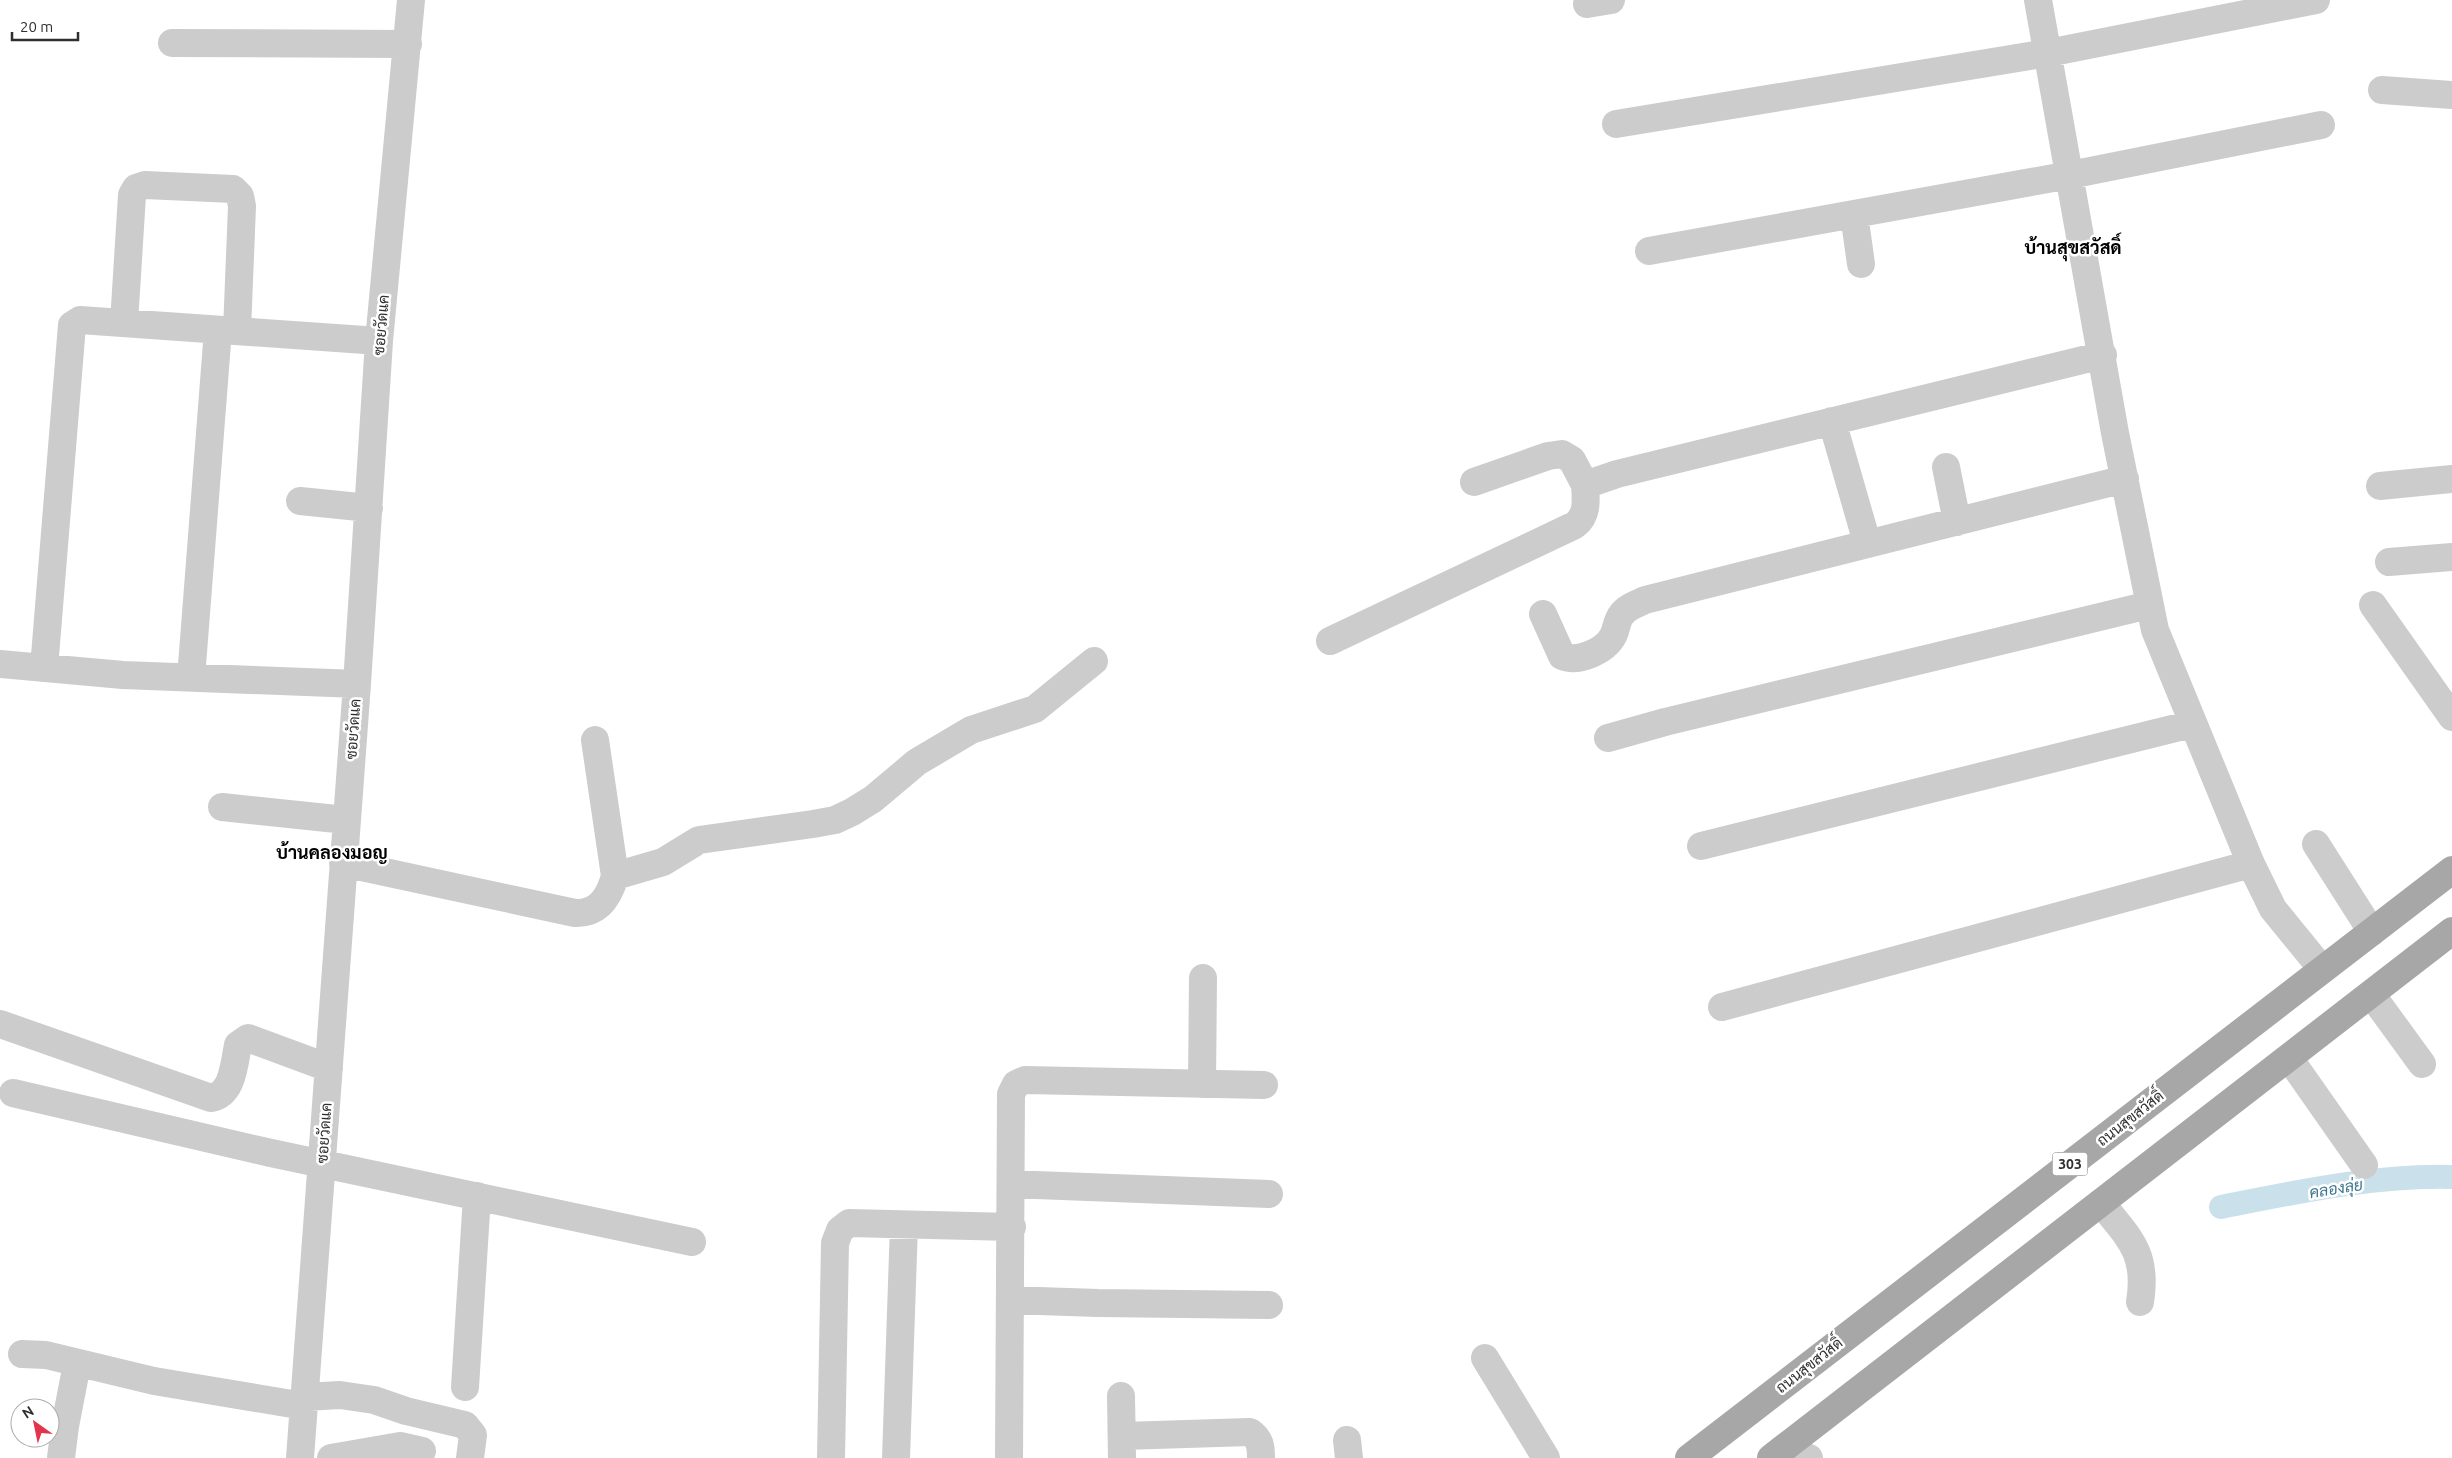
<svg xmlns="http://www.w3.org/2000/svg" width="2452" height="1458" viewBox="0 0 2452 1458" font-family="Ubuntu,Sarabun,sans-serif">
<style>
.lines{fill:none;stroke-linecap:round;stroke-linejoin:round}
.canal{stroke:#cae1ec;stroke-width:24}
.minor{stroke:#ccc;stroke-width:28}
.major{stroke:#a7a7a7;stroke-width:28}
.labels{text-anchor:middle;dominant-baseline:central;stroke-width:5;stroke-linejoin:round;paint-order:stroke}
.shield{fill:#fff;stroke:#6d6d6d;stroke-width:1}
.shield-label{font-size:14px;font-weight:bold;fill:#2f2f2f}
.street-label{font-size:15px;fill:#2f2f2f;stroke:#fff}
.water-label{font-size:16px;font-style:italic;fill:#3e7690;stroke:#fff}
.quarter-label{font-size:18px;font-weight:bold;fill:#000;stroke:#fff}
</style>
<rect width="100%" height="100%" fill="#fff"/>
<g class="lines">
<path class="canal" d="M2221 1207C2296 1192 2375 1175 2452 1177"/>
<path class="minor" d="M2038 0 2115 433 2155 630 2251 864 2273 909 2322 969
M1587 4 1611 0
M172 43 408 44
M2382 90 2452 95
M1616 124 2048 53 2316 0
M1854 214 1861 264
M1649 251 2070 175 2321 125
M124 323 132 195 136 188 145 185 233 189 240 196 242 206 237 331
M1832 421 1864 532
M1946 467 1957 522
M1474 482 1548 456 1562 454 1572 460 1585 485
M2380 486 2452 479
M300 501 369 508
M2389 562 2452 557
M2373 605 2452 717
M1543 614 1562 656C1578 663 1605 651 1613 636 1617 629 1616 621 1622 614 1627 607 1637 604 1645 600L2125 479
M1330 641 1575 525C1588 515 1586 500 1585 485L1617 474 2103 355
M0 664 123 675 357 684
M44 668 72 325 80 320 379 341
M191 678 218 330
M1608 738 1665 722 2149 605
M222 807 346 820
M2316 844 2372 932
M1701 846 2192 724
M343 863 575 913C599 914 609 897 615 876L595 740
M615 876 663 862 699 840 813 824 835 820 852 812 873 799 917 762 971 730 1035 709 1094 661
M2371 994 2422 1064
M1722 1007 2251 864
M0 1024 211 1098C233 1094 234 1064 238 1045L248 1038 329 1068
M2289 1058 2364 1165
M1202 1084 1203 978
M13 1093 271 1153 692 1242
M1011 1184 1269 1194
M2101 1203C2129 1238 2148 1253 2140 1302
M1011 1300 1098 1303 1269 1305
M22 1354 46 1355 154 1381 304 1406
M1485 1358 1546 1458
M465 1387 477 1196
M1121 1396 1122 1458
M305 1397 340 1395 374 1400 406 1411 465 1425 473 1435 470 1458
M1123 1436 1250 1432C1260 1439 1261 1446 1261 1458
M1347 1440 1349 1458
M1783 1449 1809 1458
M61 1458 65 1426 77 1364
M300 1458 357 684 379 341 411 0
M331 1458 400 1446 422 1451
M831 1458 835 1243 840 1230 849 1223 1012 1227
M896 1458 904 1225
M1009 1458 1011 1094 1016 1084 1025 1080 1264 1085"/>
<path class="major" d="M1689 1458 2452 870
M1771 1458 2452 931"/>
</g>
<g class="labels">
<rect class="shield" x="2052.5" y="1152.5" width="35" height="23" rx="4"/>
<g class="shield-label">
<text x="2070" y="1164">303</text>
</g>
<g class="street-label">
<text transform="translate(381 325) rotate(-85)">ซอยวัดแค</text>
<text transform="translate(353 729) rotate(-86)">ซอยวัดแค</text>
<text transform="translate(2130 1118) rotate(-38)">ถนนสุขสวัสดิ์</text>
<text transform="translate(324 1133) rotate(-86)">ซอยวัดแค</text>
<text transform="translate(1809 1365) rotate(-38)">ถนนสุขสวัสดิ์</text>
</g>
<g class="water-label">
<text transform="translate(2336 1188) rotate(-9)">คลองลุ่ย</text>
</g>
<g class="quarter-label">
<text x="2073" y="247">บ้านสุขสวัสดิ์</text>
<text x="332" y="852">บ้านคลองมอญ</text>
</g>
</g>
<g transform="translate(35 1423) rotate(327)"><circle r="24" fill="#ffffff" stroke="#acacac"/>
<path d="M0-4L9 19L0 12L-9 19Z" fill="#e2354d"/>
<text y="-8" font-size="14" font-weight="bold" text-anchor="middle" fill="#2f2f2f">N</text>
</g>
<path d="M12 32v8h66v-8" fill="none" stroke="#2f2f2f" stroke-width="2.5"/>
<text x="20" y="32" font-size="15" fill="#2f2f2f" stroke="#ffffff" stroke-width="4" paint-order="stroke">20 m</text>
</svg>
